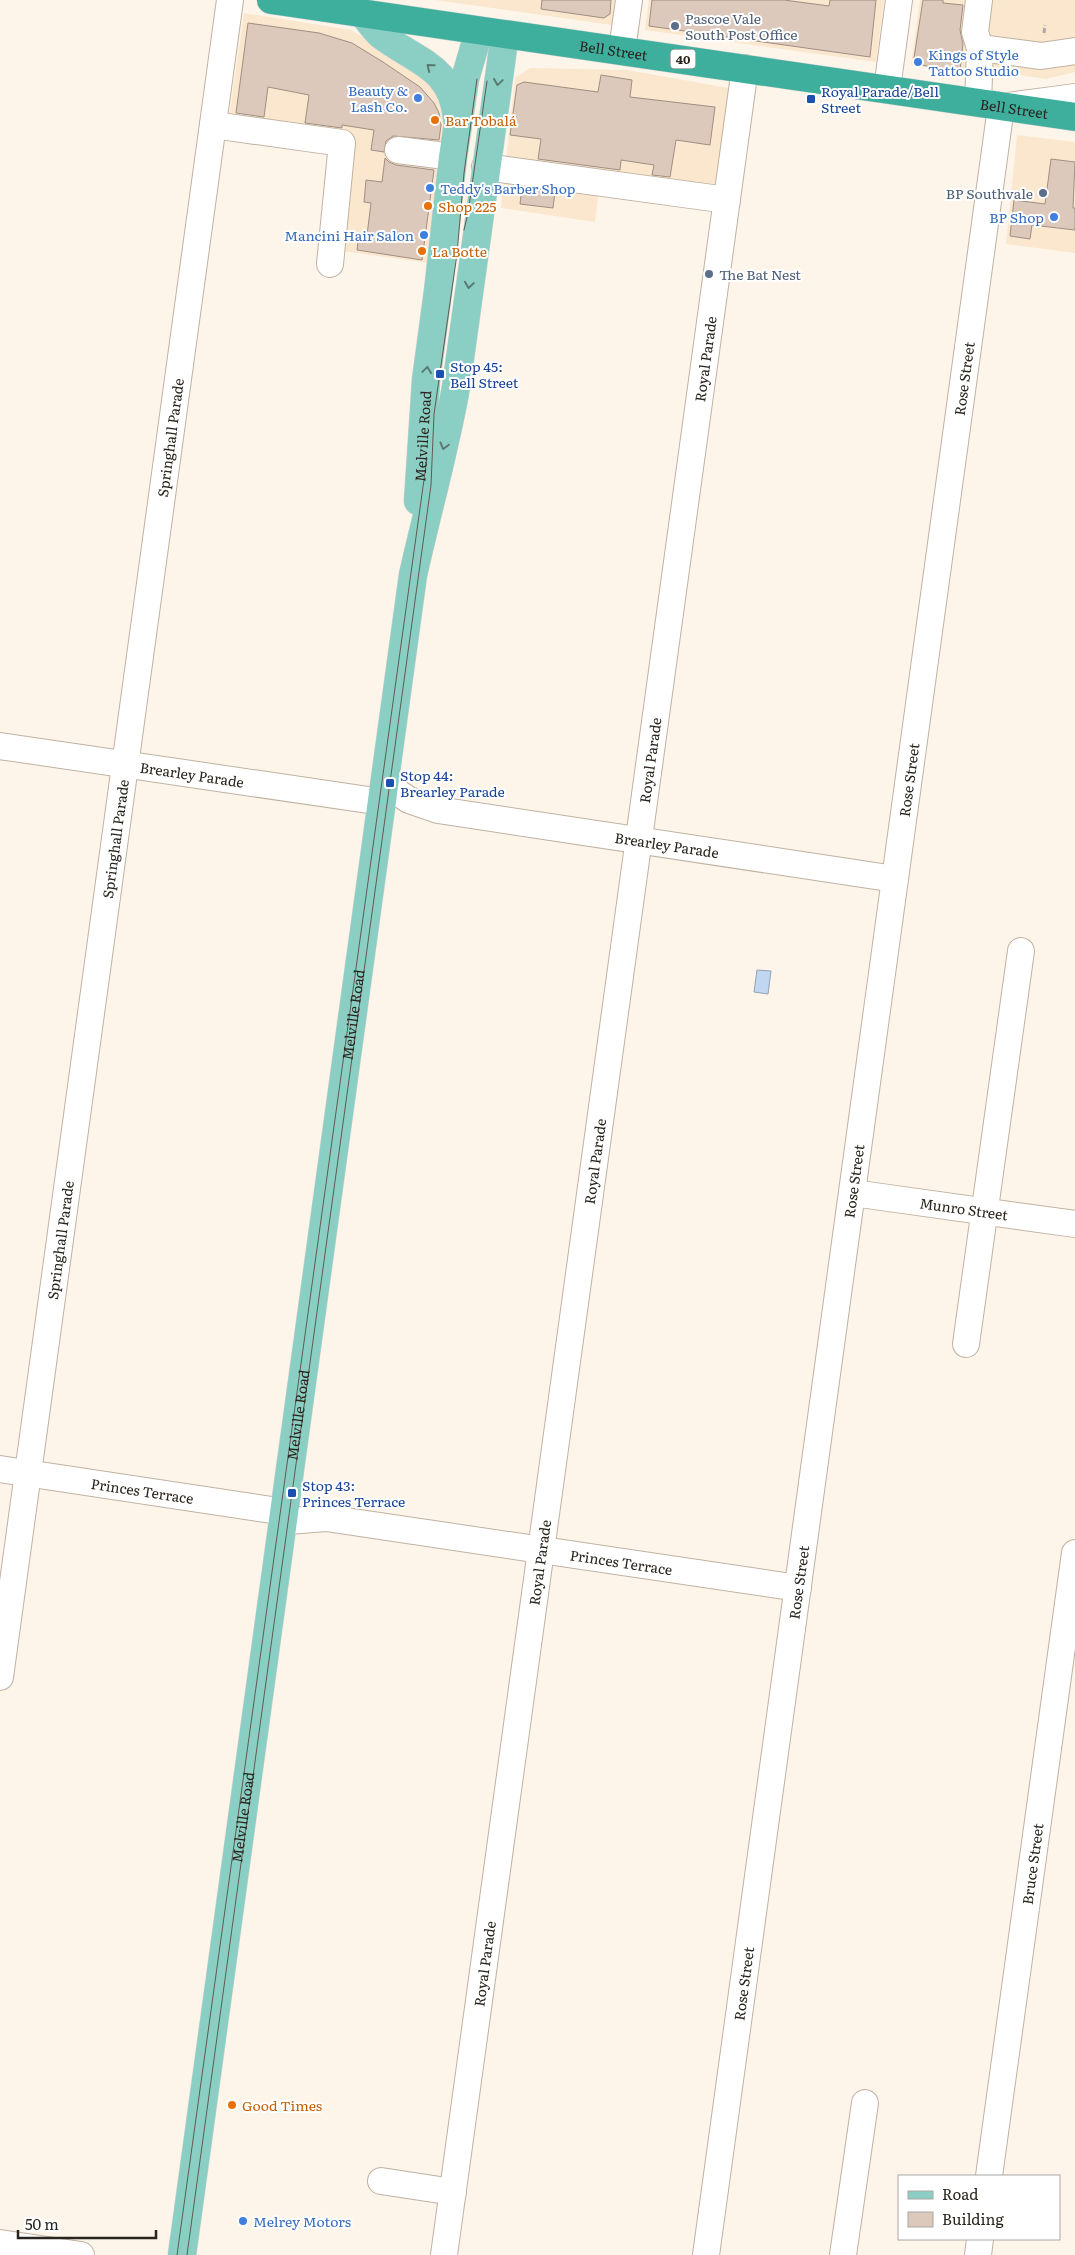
<svg xmlns="http://www.w3.org/2000/svg" width="1075" height="2255" viewBox="0 0 1075 2255" font-family="Literata,serif">
<style>
.built{fill:#fae7ce}
.water{fill:#c1d6f1;stroke:#93a1b1}
.building{fill:#ddc9bc;stroke:#a08e81}
.lines{fill:none;stroke-linecap:round;stroke-linejoin:round}
.minor-casing{stroke:#c0b2a1;stroke-width:28}
.major-casing{stroke:#d4d3d2;stroke-width:29}
.highway-casing{stroke:#d4d3d2;stroke-width:29}
.path{stroke:#afa89e;stroke-width:3;stroke-dasharray:5 2.5;stroke-linecap:butt}
.minor{stroke:#fff;stroke-width:26}
.major{stroke:#8bcfc4;stroke-width:28}
.highway{stroke:#3eaf9d;stroke-width:28}
.tram{stroke:#605b52;stroke-width:1}
.oneway{stroke:#5a7a70}
.service-dot{fill:#5c6f8a;stroke:#fff;stroke-width:2}
.shop-dot{fill:#3f7fe0;stroke:#fff;stroke-width:2}
.transit-dot{fill:#1a4fb4;stroke:#fff;stroke-width:2}
.food-dot{fill:#e8710a;stroke:#fff;stroke-width:2}
.labels{text-anchor:middle;dominant-baseline:central;stroke-width:4;stroke-linejoin:round;paint-order:stroke}
.shield{fill:#fff;stroke:#696661;stroke-width:1}
.shield-label{font-size:12px;font-weight:bold;fill:#29241d}
.service-label{font-size:14px;fill:#4e5e75;stroke:#fff;text-anchor:start}
.street-label{font-size:14px;fill:#29241d;stroke:#fff}
.shop-label{font-size:14px;fill:#366cbe;stroke:#fff;text-anchor:start}
.transit-label{font-size:14px;fill:#164399;stroke:#fff;text-anchor:start}
.food-label{font-size:14px;fill:#c56008;stroke:#fff;text-anchor:start}
</style>
<rect width="100%" height="100%" fill="#fdf5ea"/>
<path class="built" d="M435 0H615L612 25Z
M649 0H884L876 62 645 30Z
M920 0H1075V72L1046 79 994 71 911 65Z
M244 13 351 30 430 75 446 117 429 263 334 250 348 149 227 132Z
M530 68 627 70 751 92 733 210 599 189 595 222 501 208 515 78Z
M1017 135 1075 142V253L1006 244Z"/>
<path class="water" d="M757 970 771 971 768 994 754 992Z"/>
<path class="building" d="M542 0H611L610 14 604 18 541 9Z
M652 0H784L829 6 830 0H876L870 57 649 26Z
M923 0H943V3L963 5 960 30 963 44 960 71 913 64Z
M248 23 319 33 352 43 383 62 420 87 434 103 439 113 441 125 439 140 393 136 386 141 384 152 371 150 374 130 342 125V128L305 123 309 95 268 87 264 117 236 113Z
M601 75 632 80 630 97 715 107 710 145 676 140 670 177 652 175 654 165 621 160 620 170 538 159 541 139 510 135 517 85 524 82 598 92Z
M385 158 389 162 396 165 434 170 422 260 357 250 359 234 367 235 371 203 364 202 366 180 382 182Z
M1051 159 1075 162 1073 208H1075V230L1032 225 1030 239 1010 236 1014 200 1045 204Z
M522 187 555 192 553 208 520 204Z"/>
<g class="lines">
<defs>
<g id="minor">
<path d="M979 0 975 32 980 48"/>
<path d="M622 50 629 0"/>
<path d="M887 89 899 0"/>
<path d="M978 103 980 48 1041 56 1075 51"/>
<path d="M213 125 342 143 330 264"/>
<path d="M398 150 453 157"/>
<path d="M485 167 727 200"/>
<path id="s1" d="M0 746 382 802"/>
<path id="s2" d="M385 784 409 800 438 810 895 879"/>
<path id="s3" d="M853 1193 1075 1224"/>
<path d="M966 1344 1021 951"/>
<path id="s4" d="M0 1469 285 1512"/>
<path id="s5" d="M283 1523 288 1521 326 1518 798 1588"/>
<path id="s6" d="M0 1677 230 0"/>
<path id="s7" d="M989 2176 1075 1553"/>
<path d="M381 2181 453 2192"/>
<path d="M0 2243 81 2255"/>
<path id="s8" d="M444 2255 745 68"/>
<path id="s9" d="M706 2255 1001 107 1075 97"/>
<path d="M843 2255 865 2103"/>
<path d="M978 2255 980 2239"/>
</g>
<g id="major">
<path d="M363 14C369 21 374 29 381 35 416 62 452 66 457 118"/>
<path id="s10" d="M418 501 426 380 438 291 453 157 465 79 479 31"/>
<path id="s11" d="M182 2255 413 575C427 512 445 450 456 387L505 34"/>
</g>
<g id="highway">
<path id="s12" d="M271 0 1075 117"/>
</g>
</defs>
<use href="#minor" class="minor-casing"/>
<use href="#major" class="major-casing"/>
<use href="#highway" class="highway-casing"/>
<path class="path" d="M1044 33 1045 25"/>
<use href="#minor" class="minor"/>
<use href="#major" class="major"/>
<use href="#highway" class="highway"/>
<path class="tram" d="M464 230 468 213 487 81
M177 2255 427 458
M187 2255 431 485 434 414 457 254 464 173 477 79"/>
</g>
<defs><path id="oneway-chevron" d="M-2-3.5L2.5 0L-2 3.5" fill="none" stroke-width="1.6" stroke-linecap="round" stroke-linejoin="round" transform="scale(1.25)"/></defs>
<g class="oneway">
<use href="#oneway-chevron" transform="translate(430 67) rotate(-141)"/>
<use href="#oneway-chevron" transform="translate(498 82) rotate(98)"/>
<use href="#oneway-chevron" transform="translate(469 285) rotate(98)"/>
<use href="#oneway-chevron" transform="translate(427 370) rotate(-82)"/>
<use href="#oneway-chevron" transform="translate(444 446) rotate(105)"/>
</g>
<g class="service-dot">
<circle cx="675" cy="26" r="5"/>
<circle cx="1043" cy="193" r="5"/>
<circle cx="709" cy="274" r="5"/>
</g>
<g class="shop-dot">
<circle cx="918" cy="62" r="5"/>
<circle cx="418" cy="98" r="5"/>
<circle cx="430" cy="188" r="5"/>
<circle cx="1054" cy="217" r="5"/>
<circle cx="424" cy="235" r="5"/>
<circle cx="243" cy="2221" r="5"/>
</g>
<g class="transit-dot">
<rect x="806" y="94" width="10" height="10" rx="2.5"/>
<rect x="435" y="369" width="10" height="10" rx="2.5"/>
<rect x="385" y="778" width="10" height="10" rx="2.5"/>
<rect x="287" y="1488" width="10" height="10" rx="2.5"/>
</g>
<g class="food-dot">
<circle cx="435" cy="120" r="5"/>
<circle cx="428" cy="206" r="5"/>
<circle cx="422" cy="251" r="5"/>
<circle cx="232" cy="2105" r="5"/>
</g>
<g class="labels">
<rect class="shield" x="670.5" y="49.5" width="25" height="19" rx="4"/>
<g class="shield-label">
<text x="683" y="59">40</text>
</g>
<g class="service-label">
<text x="685" y="18">Pascoe Vale<tspan x="685" dy="16">South Post Office</tspan></text>
<text x="1033" y="193" text-anchor="end">BP Southvale</text>
<text x="719" y="274">The Bat Nest</text>
</g>
<g class="street-label">
<text stroke="none"><textPath href="#s12" startOffset="346">Bell Street</textPath></text>
<text stroke="none"><textPath href="#s12" startOffset="751">Bell Street</textPath></text>
<text stroke="none"><textPath href="#s8" startOffset="1914">Royal Parade</textPath></text>
<text stroke="none"><textPath href="#s9" startOffset="1894">Rose Street</textPath></text>
<text stroke="none"><textPath href="#s10" startOffset="65">Melville Road</textPath></text>
<text stroke="none"><textPath href="#s6" startOffset="1251">Springhall Parade</textPath></text>
<text stroke="none"><textPath href="#s8" startOffset="1509">Royal Parade</textPath></text>
<text stroke="none"><textPath href="#s1" startOffset="194">Brearley Parade</textPath></text>
<text stroke="none"><textPath href="#s9" startOffset="1489">Rose Street</textPath></text>
<text stroke="none"><textPath href="#s6" startOffset="846">Springhall Parade</textPath></text>
<text stroke="none"><textPath href="#s2" startOffset="291">Brearley Parade</textPath></text>
<text stroke="none"><textPath href="#s11" startOffset="1252">Melville Road</textPath></text>
<text stroke="none"><textPath href="#s8" startOffset="1104">Royal Parade</textPath></text>
<text stroke="none"><textPath href="#s9" startOffset="1084">Rose Street</textPath></text>
<text stroke="none"><textPath href="#s3" startOffset="112">Munro Street</textPath></text>
<text stroke="none"><textPath href="#s6" startOffset="441">Springhall Parade</textPath></text>
<text stroke="none"><textPath href="#s11" startOffset="848">Melville Road</textPath></text>
<text stroke="none"><textPath href="#s4" startOffset="144">Princes Terrace</textPath></text>
<text stroke="none"><textPath href="#s5" startOffset="342">Princes Terrace</textPath></text>
<text stroke="none"><textPath href="#s8" startOffset="699">Royal Parade</textPath></text>
<text stroke="none"><textPath href="#s9" startOffset="679">Rose Street</textPath></text>
<text stroke="none"><textPath href="#s11" startOffset="442">Melville Road</textPath></text>
<text stroke="none"><textPath href="#s7" startOffset="315">Bruce Street</textPath></text>
<text stroke="none"><textPath href="#s8" startOffset="294">Royal Parade</textPath></text>
<text stroke="none"><textPath href="#s9" startOffset="274">Rose Street</textPath></text>
</g>
<g class="shop-label">
<text x="928" y="54">Kings of Style<tspan x="928" dy="16">Tattoo Studio</tspan></text>
<text x="408" y="90" text-anchor="end">Beauty &amp;<tspan x="408" dy="16">Lash Co.</tspan></text>
<text x="440" y="188">Teddy's Barber Shop</text>
<text x="1044" y="217" text-anchor="end">BP Shop</text>
<text x="414" y="235" text-anchor="end">Mancini Hair Salon</text>
<text x="253" y="2221">Melrey Motors</text>
</g>
<g class="transit-label">
<text x="821" y="91">Royal Parade/Bell<tspan x="821" dy="16">Street</tspan></text>
<text x="450" y="366">Stop 45:<tspan x="450" dy="16">Bell Street</tspan></text>
<text x="400" y="775">Stop 44:<tspan x="400" dy="16">Brearley Parade</tspan></text>
<text x="302" y="1485">Stop 43:<tspan x="302" dy="16">Princes Terrace</tspan></text>
</g>
<g class="food-label">
<text x="445" y="120">Bar Tobalá</text>
<text x="438" y="206">Shop 225</text>
<text x="432" y="251">La Botte</text>
<text x="242" y="2105">Good Times</text>
</g>
</g>
<rect x="898" y="2175" width="162" height="65" fill="#ffffff" stroke="#a9a7a5"/>
<rect x="908" y="2191" width="25" height="8" fill="#8bcfc4" stroke="#a9a7a5"/>
<text x="942" y="2200" font-size="15" fill="#29241d">Road</text>
<rect x="908" y="2212" width="25" height="15" fill="#ddc9bc" stroke="#a9a7a5"/>
<text x="942" y="2225" font-size="15" fill="#29241d">Building</text>
<path d="M18 2230v8h138v-8" fill="none" stroke="#29241d" stroke-width="2.5"/>
<text x="25" y="2230" font-size="15" fill="#29241d" stroke="#ffffff" stroke-width="4" paint-order="stroke">50 m</text>
</svg>
